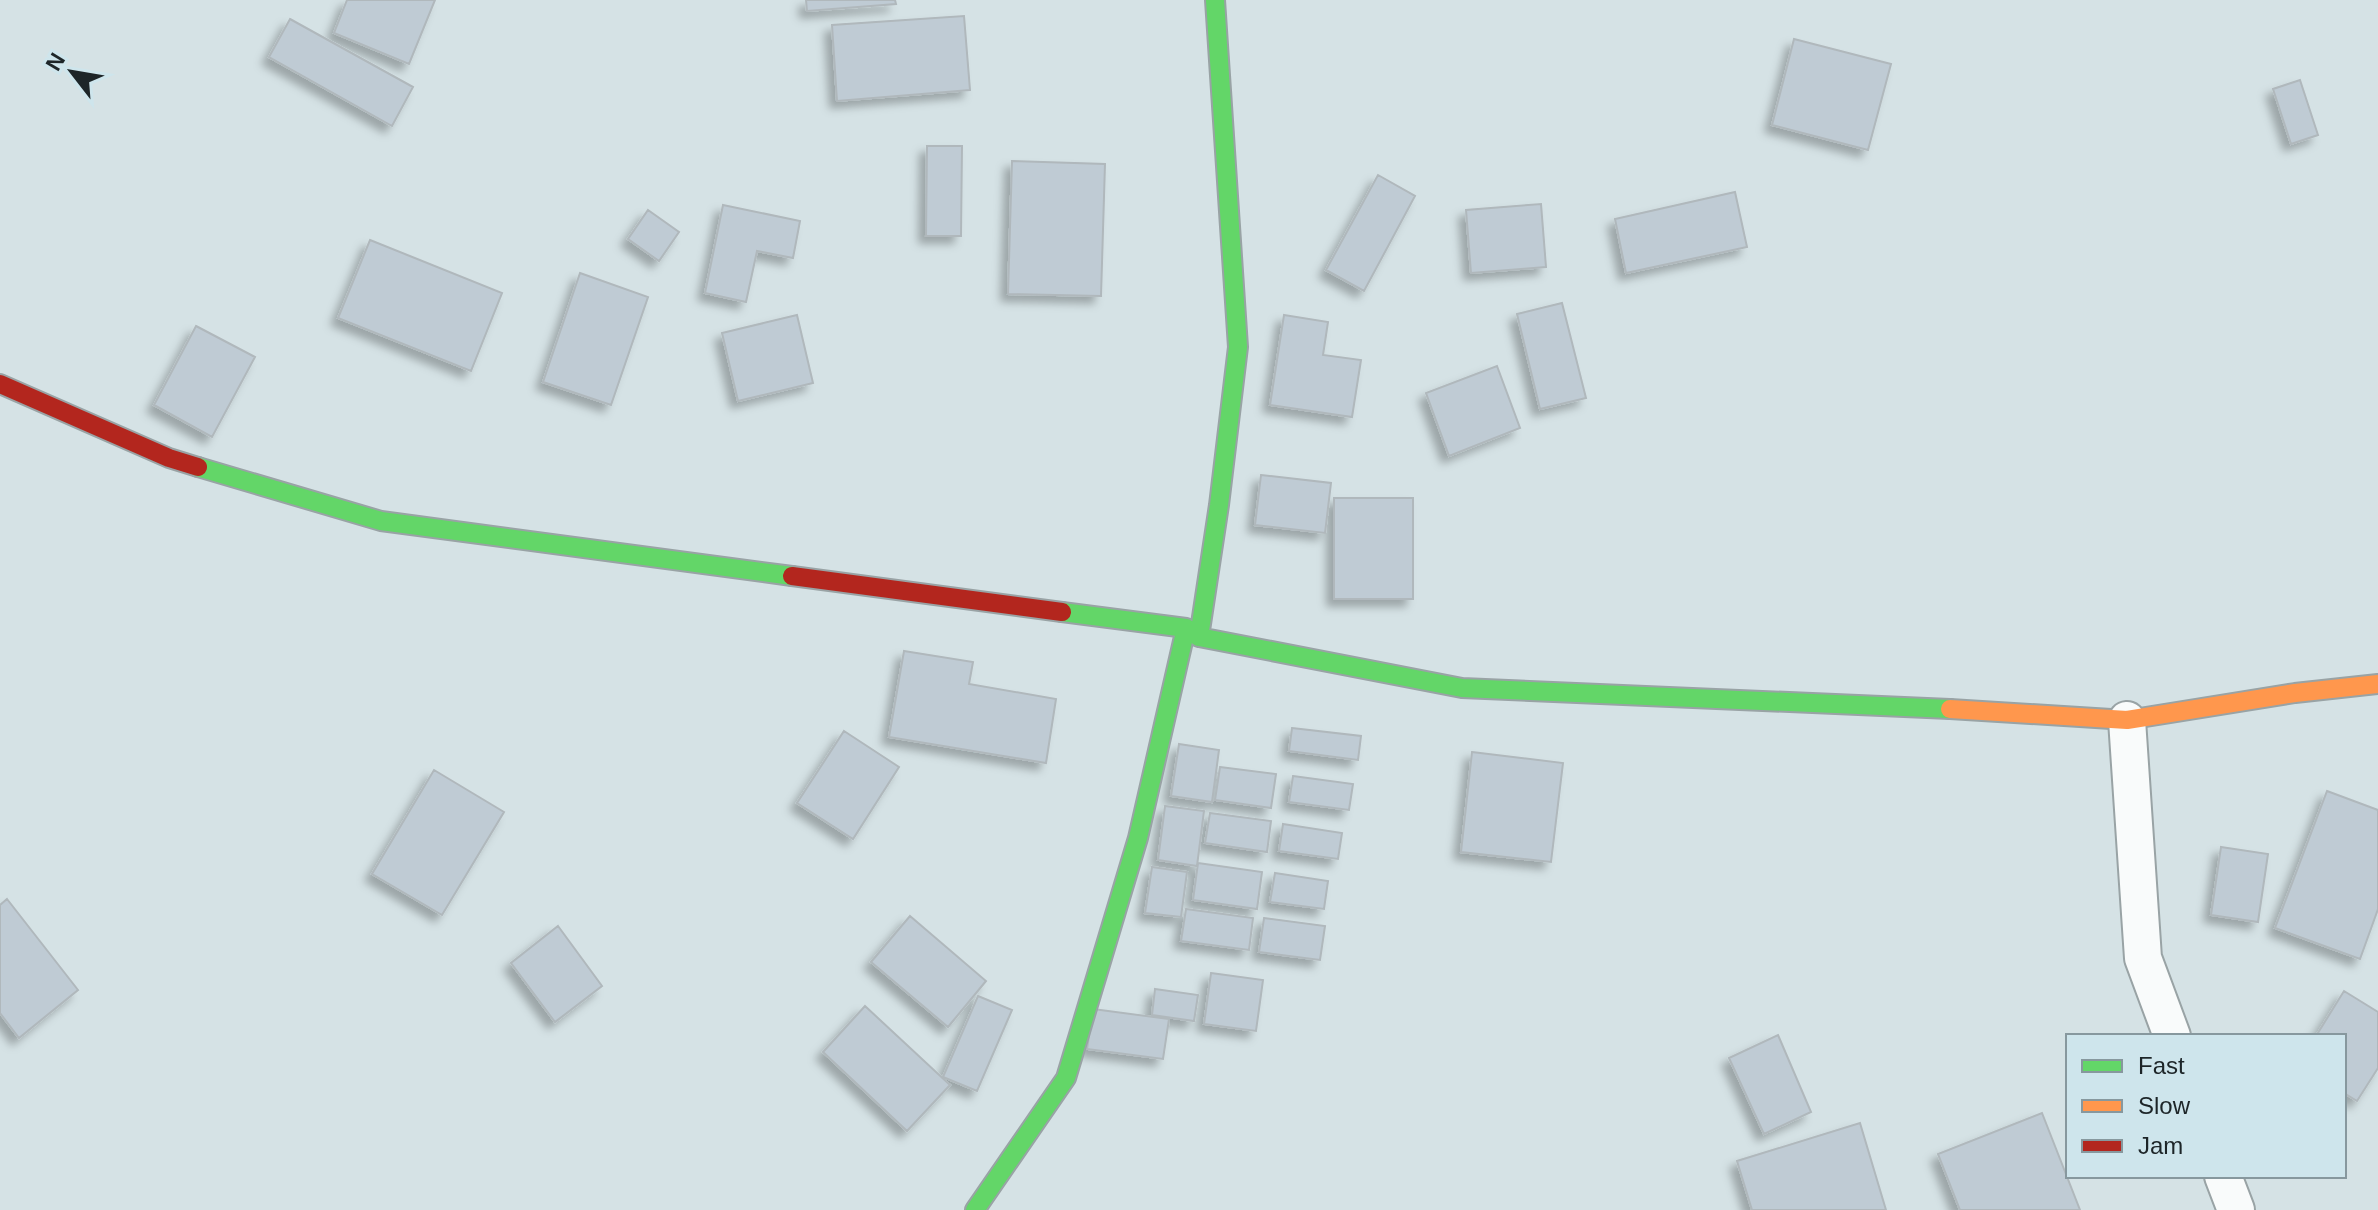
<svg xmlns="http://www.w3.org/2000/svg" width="2378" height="1210" viewBox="0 0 2378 1210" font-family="Arial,sans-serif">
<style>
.building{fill:#bfcbd4;stroke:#b0b8bc;stroke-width:2;filter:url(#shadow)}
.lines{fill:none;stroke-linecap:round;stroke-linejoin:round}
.street-casing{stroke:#99a3a5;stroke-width:40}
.fast-casing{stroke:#99a3a5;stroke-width:22}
.slow-casing{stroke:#99a3a5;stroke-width:22}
.jam-casing{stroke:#99a3a5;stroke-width:22}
.street{stroke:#f9fbfb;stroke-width:36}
.fast{stroke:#63d668;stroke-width:18}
.slow{stroke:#ff974d;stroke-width:18}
.jam{stroke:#b3261e;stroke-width:18}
</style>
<defs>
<filter id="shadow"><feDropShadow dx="-7" dy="7" stdDeviation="4" flood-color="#0004"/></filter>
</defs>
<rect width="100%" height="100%" fill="#d5e2e5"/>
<path class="building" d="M347 0H435L409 64 334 33Z
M806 0H895L896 4 807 11Z
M964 16 970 90 837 101 832 25Z
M290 19 413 87 392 126 269 57Z
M1794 39 1891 64 1868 150 1772 125Z
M2300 80 2318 135 2291 144 2273 89Z
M927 146H962L961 236H926Z
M1012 161 1105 164 1101 296 1008 294Z
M1378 175 1415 196 1364 291 1326 270Z
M1735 192 1747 247 1626 273 1615 219Z
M1541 204 1546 267 1471 273 1466 210Z
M723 205 800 221 793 258 757 251 746 302 705 293Z
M648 210 679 232 659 261 628 239Z
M370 240 502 293 471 371 338 318Z
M580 273 648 297 611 405 543 382Z
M1562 303 1586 398 1540 409 1517 314Z
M797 315 813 383 738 401 722 333Z
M1284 315 1328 322 1323 355 1361 360 1352 417 1270 405Z
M196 326 255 357 212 437 154 405Z
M1497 366 1520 428 1449 456 1426 393Z
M1261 475 1331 483 1325 533 1255 525Z
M1334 498H1413V599H1334Z
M904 651 973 662 969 684 1056 699 1046 763 889 737Z
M1292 728 1361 736 1358 760 1289 751Z
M844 731 899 767 853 839 797 803Z
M1179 744 1219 750 1212 802 1171 796Z
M1472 752 1563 763 1551 862 1461 852Z
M1220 767 1276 774 1271 808 1215 800Z
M434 770 504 812 442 915 372 874Z
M1293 776 1353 784 1349 810 1289 802Z
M2327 791 2378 810V909L2360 959 2275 928Z
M1165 806 1204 811 1197 866 1158 860Z
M1210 813 1271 821 1267 852 1205 843Z
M1283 824 1342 833 1338 859 1279 851Z
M2221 847 2268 854 2258 922 2211 915Z
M1198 863 1262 872 1257 909 1193 900Z
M1152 867 1187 872 1181 917 1145 913Z
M1275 873 1328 881 1324 909 1270 902Z
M7 899 78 990 19 1038 0 1013V905Z
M1186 909 1253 918 1249 950 1181 941Z
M910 916 986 981 948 1027 871 962Z
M1264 918 1325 926 1320 960 1259 952Z
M558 926 602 986 555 1022 511 963Z
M1211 973 1263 980 1256 1031 1204 1024Z
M1155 989 1198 995 1194 1021 1152 1015Z
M2344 991 2378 1012V1068L2357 1101 2344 1093V1036H2316Z
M978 996 1012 1010 977 1091 943 1077Z
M865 1006 950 1085 907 1131 823 1052Z
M1093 1009 1169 1019 1163 1059 1087 1049Z
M1778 1035 1811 1112 1764 1134 1729 1058Z
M2042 1113 2080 1210H1960L1938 1154Z
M1860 1123 1886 1210H1752L1737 1161Z"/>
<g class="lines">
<defs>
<path id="street" d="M2127 720 2143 958 2172 1036
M2223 1176 2236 1210"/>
<path id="fast" d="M198 467 381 521 792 576
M1062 612 1186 628 1199 637 1462 688 1950 709
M1199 637 1219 505 1238 347 1215 0
M975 1210 1066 1078 1138 838 1186 628"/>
<path id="slow" d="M1950 709 2127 720 2295 693 2378 684"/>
<path id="jam" d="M0 384 169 458 198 467
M792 576 1062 612"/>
</defs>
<use href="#street" class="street-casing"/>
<use href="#fast" class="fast-casing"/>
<use href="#slow" class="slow-casing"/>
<use href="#jam" class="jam-casing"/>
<use href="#street" class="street"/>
<use href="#fast" class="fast"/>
<use href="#slow" class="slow"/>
<use href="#jam" class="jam"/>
</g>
<rect x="2066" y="1034" width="280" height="144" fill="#cee5ec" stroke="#87989e" stroke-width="2"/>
<rect x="2082" y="1060" width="40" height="12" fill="#63d668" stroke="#87989e" stroke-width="2"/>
<text x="2138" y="1074" font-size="24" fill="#1d2528">Fast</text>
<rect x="2082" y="1100" width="40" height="12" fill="#ff974d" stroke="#87989e" stroke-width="2"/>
<text x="2138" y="1114" font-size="24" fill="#1d2528">Slow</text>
<rect x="2082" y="1140" width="40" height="12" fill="#b3261e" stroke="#87989e" stroke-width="2"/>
<text x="2138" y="1154" font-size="24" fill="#1d2528">Jam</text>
<g transform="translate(72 72) rotate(301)" stroke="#cee5ec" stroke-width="6" paint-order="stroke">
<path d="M0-6L14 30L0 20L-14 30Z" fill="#1d2528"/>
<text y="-12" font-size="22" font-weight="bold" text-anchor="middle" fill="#1d2528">N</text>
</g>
</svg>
